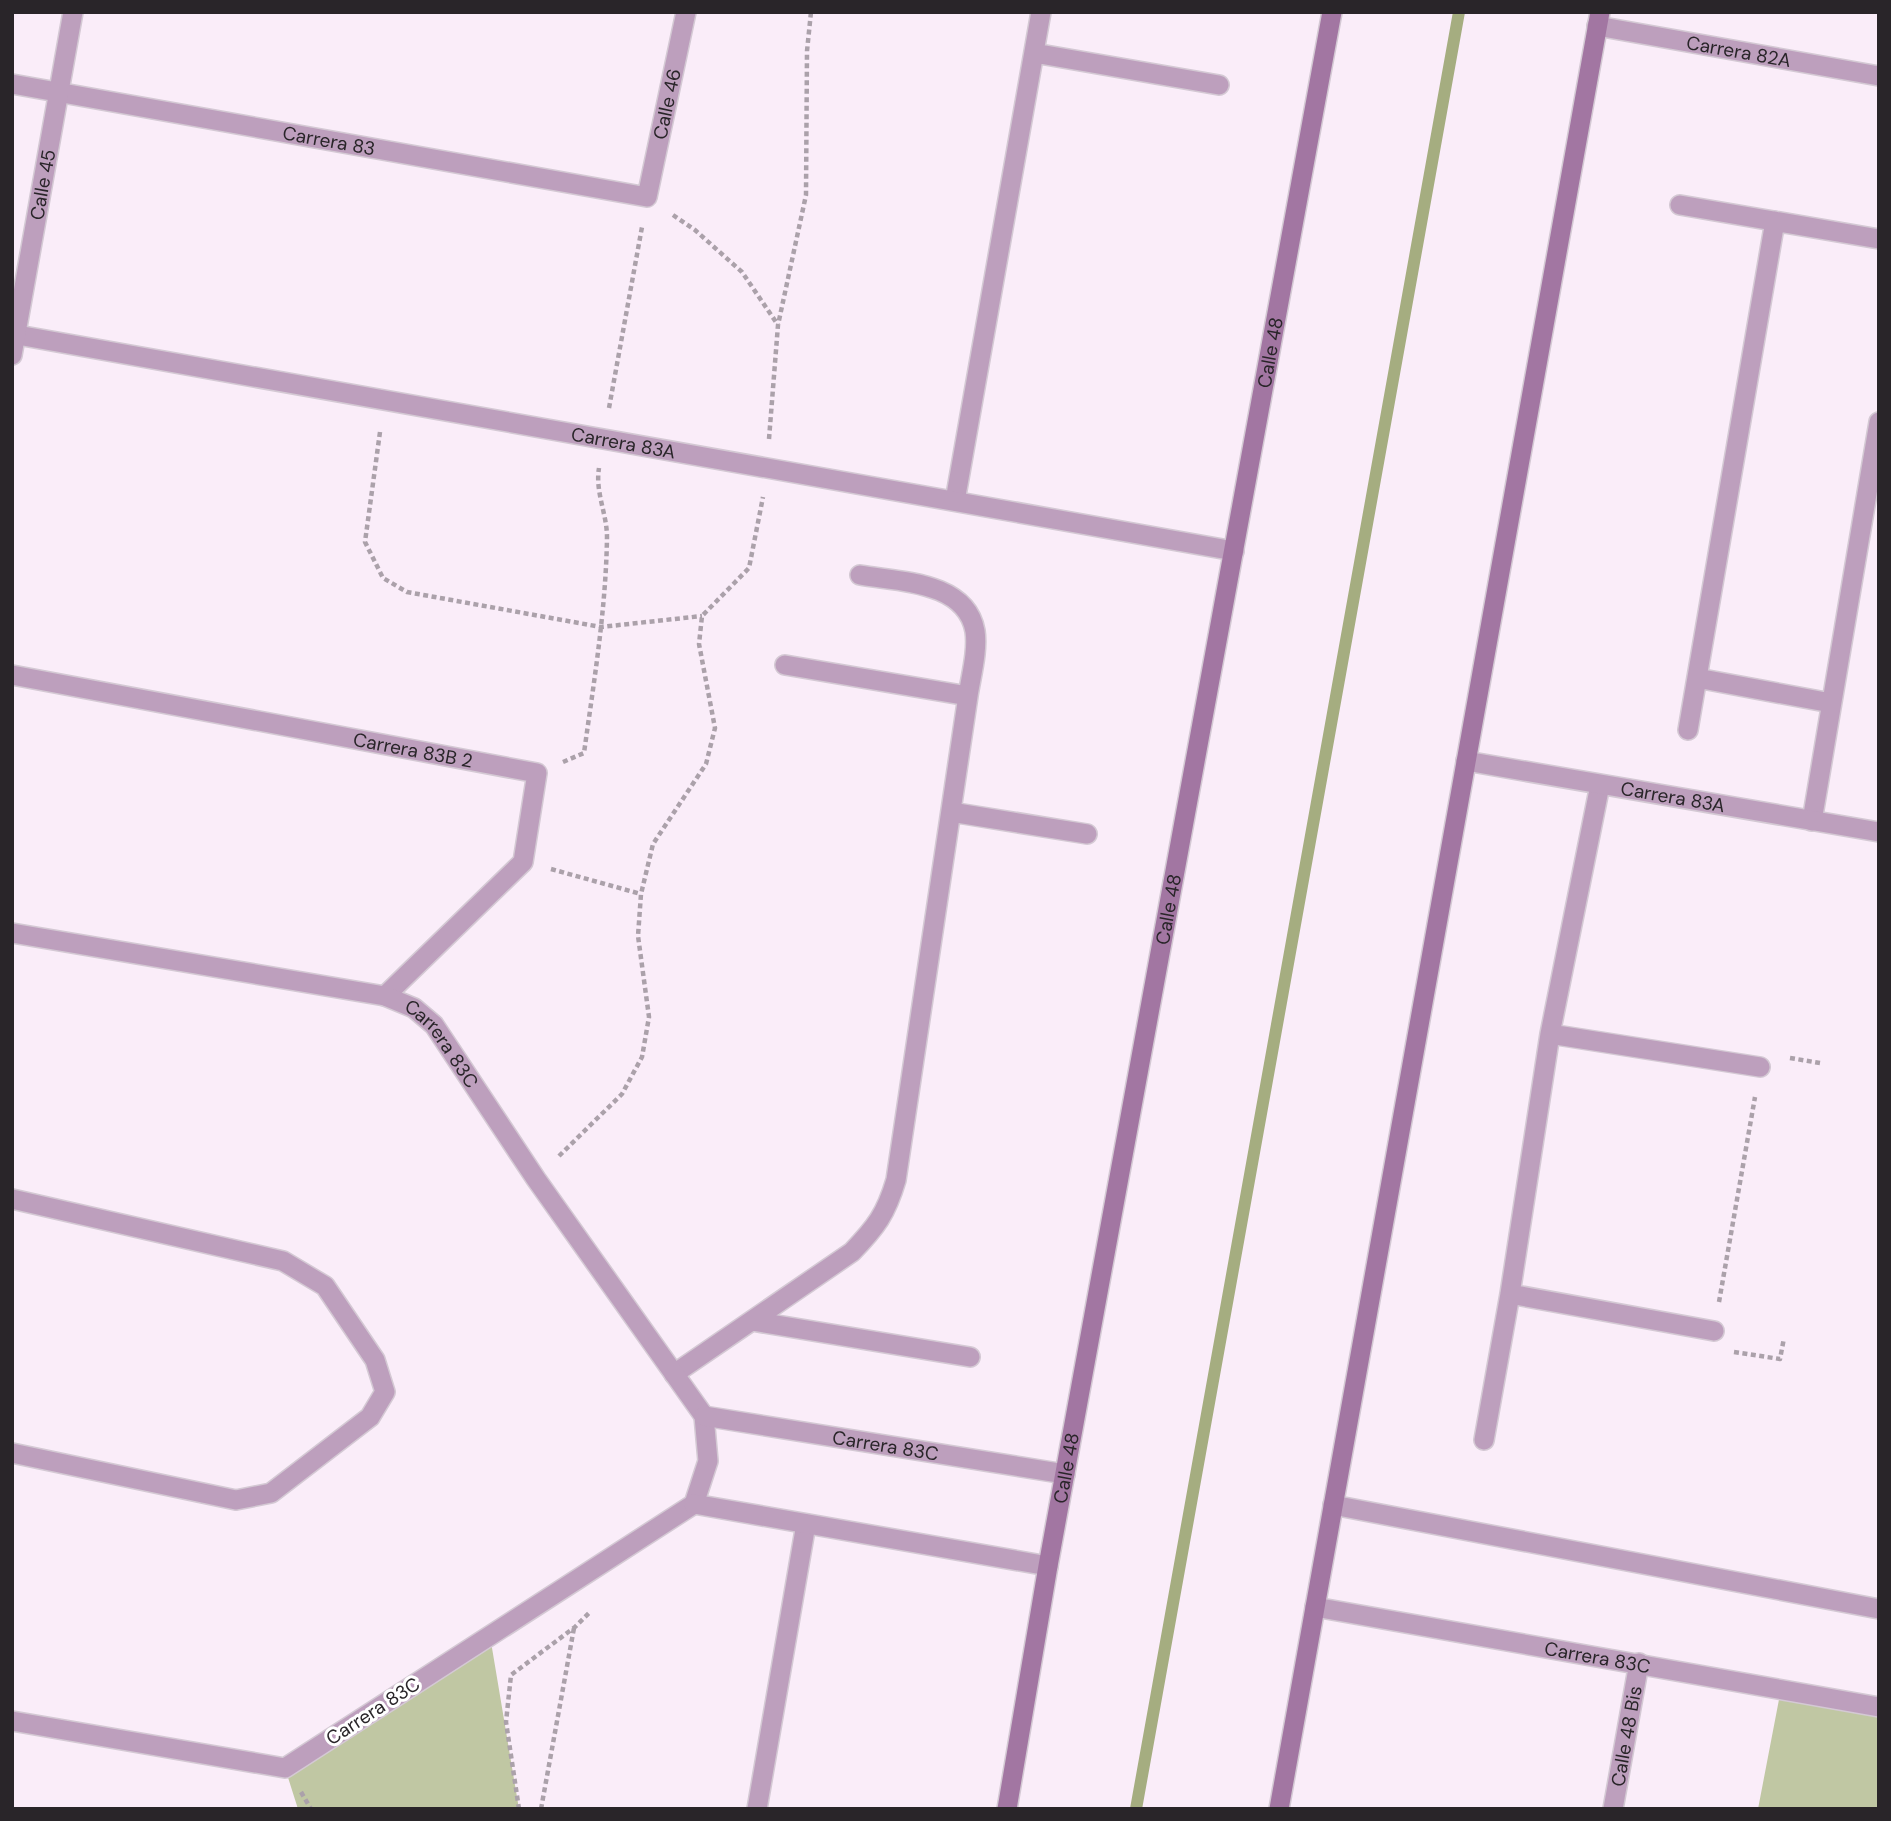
<svg xmlns="http://www.w3.org/2000/svg" width="1891" height="1821" viewBox="0 0 1891 1821" font-family="'DM Sans',sans-serif">
<style>
.green{fill:#c0c7a3}
.lines{fill:none;stroke-linecap:round;stroke-linejoin:round}
.stream{stroke:#a5ad80;stroke-width:12}
.service-casing{stroke:#d4c9d4;stroke-width:22}
.minor-casing{stroke:#d4c9d4;stroke-width:22}
.secondary-casing{stroke:#d4c9d4;stroke-width:22}
.path{stroke:#aba1aa;stroke-width:4.5;stroke-dasharray:5 3.5;stroke-linecap:butt}
.service{stroke:#bd9fbd;stroke-width:19}
.minor{stroke:#bd9fbd;stroke-width:19}
.secondary{stroke:#a276a2;stroke-width:19}
.labels{text-anchor:middle;dominant-baseline:central;stroke-width:6;stroke-linejoin:round;paint-order:stroke}
.street-label{font-size:19px;fill:#292529;stroke:#fff}
</style>
<rect width="100%" height="100%" fill="#faedf9"/>
<path class="green" d="M490 1636 519 1809H298L285 1768Z
M1781 1689 1879 1707V1809H1758Z"/>
<g class="lines">
<path class="stream" d="M1136 1809 1459 12"/>
<defs>
<path id="service" d="M1034 53 1219 85
M1680 205 1879 239
M955 501 1041 12
M785 665 968 696
M1697 678 1831 703
M1688 730 1775 221
M951 812 1087 834
M1812 821 1879 422
M1550 1034 1760 1067
M1510 1294 1714 1331
M752 1321 970 1357
M674 1374 852 1252C876 1227 886 1214 896 1180L968 696C971 676 978 651 975 631 966 581 899 582 860 575
M1484 1440 1510 1294 1550 1034 1600 785
M757 1809 806 1524"/>
<g id="minor">
<path id="s1" d="M1597 26 1879 76"/>
<path id="s2" d="M12 84 647 197 686 12"/>
<path id="s3" d="M12 334 1234 551"/>
<path id="s4" d="M12 355 73 12"/>
<path id="s5" d="M12 675 537 773 523 862 385 996"/>
<path id="s6" d="M1466 761 1879 832"/>
<path id="s7" d="M12 933 385 996 414 1008 434 1025 536 1179 704 1416 708 1461 694 1504 285 1768 12 1721"/>
<path d="M12 1199 283 1261 325 1286 375 1360 385 1392 370 1417 271 1493 236 1500 12 1453"/>
<path id="s8" d="M704 1416 1065 1474"/>
<path d="M694 1504 1048 1566"/>
<path d="M1333 1505 1879 1609"/>
<path id="s9" d="M1315 1607 1879 1707"/>
<path id="s10" d="M1613 1809 1639 1663"/>
</g>
<g id="secondary">
<path id="s11" d="M1007 1809 1048 1566 1332 12"/>
<path d="M1279 1809 1600 12"/>
</g>
</defs>
<use href="#service" class="service-casing"/>
<use href="#minor" class="minor-casing"/>
<use href="#secondary" class="secondary-casing"/>
<path class="path" d="M673 215 695 230 742 272 778 325
M609 408 642 227
M380 432 365 542 383 578 407 592 601 627 702 616
M769 439 778 325 806 195 807 51 811 12
M563 762 584 753C594 681 606 609 607 537 607 514 595 492 599 468
M551 869 641 894
M1790 1058 1820 1063
M559 1156 622 1094 642 1057 649 1017 638 936 641 894 653 844 706 764 715 728 699 644 702 616 749 568 763 497
M1719 1302 1755 1097
M1734 1352 1780 1359 1784 1338
M301 1792 311 1809
M519 1809 506 1722 511 1675 575 1627 591 1611
M541 1809 574 1628"/>
<use href="#service" class="service"/>
<use href="#minor" class="minor"/>
<use href="#secondary" class="secondary"/>
</g>
<g class="labels">
<g class="street-label">
<text stroke="none"><textPath href="#s1" startOffset="144">Carrera 82A</textPath></text>
<text stroke="none"><textPath href="#s2" startOffset="740">Calle 46</textPath></text>
<text stroke="none"><textPath href="#s2" startOffset="322">Carrera 83</textPath></text>
<text stroke="none"><textPath href="#s4" startOffset="173">Calle 45</textPath></text>
<text stroke="none"><textPath href="#s11" startOffset="1480">Calle 48</textPath></text>
<text stroke="none"><textPath href="#s3" startOffset="621">Carrera 83A</textPath></text>
<text stroke="none"><textPath href="#s5" startOffset="408">Carrera 83B 2</textPath></text>
<text stroke="none"><textPath href="#s6" startOffset="210">Carrera 83A</textPath></text>
<text stroke="none"><textPath href="#s11" startOffset="914">Calle 48</textPath></text>
<text stroke="none"><textPath href="#s7" startOffset="455">Carrera 83C</textPath></text>
<text stroke="none"><textPath href="#s8" startOffset="184">Carrera 83C</textPath></text>
<text stroke="none"><textPath href="#s11" startOffset="346">Calle 48</textPath></text>
<text stroke="none"><textPath href="#s9" startOffset="287">Carrera 83C</textPath></text>
<text transform="translate(373 1711) rotate(-33)">Carrera 83C</text>
<text stroke="none"><textPath href="#s10" startOffset="74">Calle 48 Bis</textPath></text>
</g>
</g>
<rect width="1891" height="1821" fill="none" stroke="#292529" stroke-width="28"/>
</svg>
